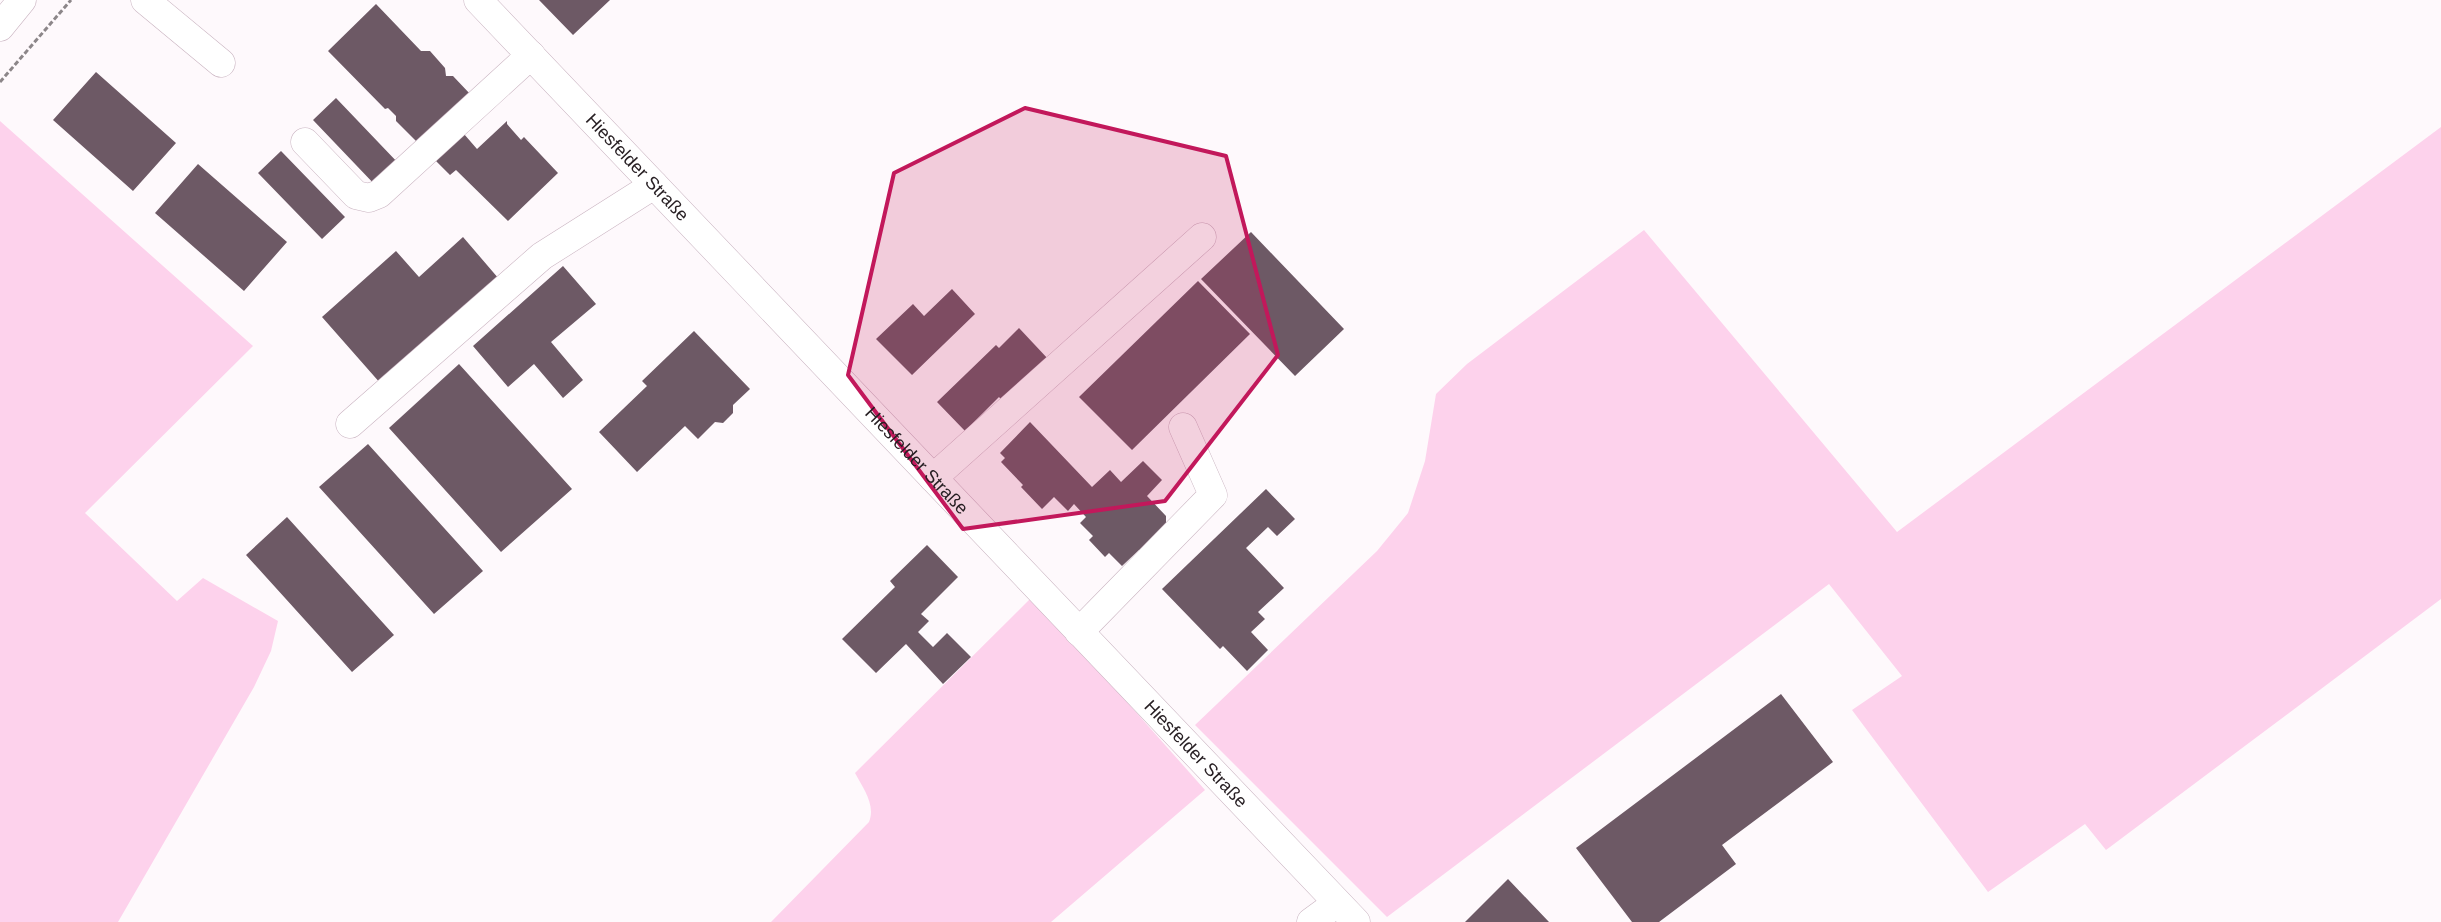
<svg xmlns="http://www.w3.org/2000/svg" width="2441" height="922" viewBox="0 0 2441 922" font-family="Arial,sans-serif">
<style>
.green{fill:#fdd2ec}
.building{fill:#6d5965}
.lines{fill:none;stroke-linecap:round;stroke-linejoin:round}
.minor-casing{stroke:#c9b3c0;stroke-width:29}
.major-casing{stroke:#c9b3c0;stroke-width:29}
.path{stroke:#8c8689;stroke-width:3;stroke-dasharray:5 2.5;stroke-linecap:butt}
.minor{stroke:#fff;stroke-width:28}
.major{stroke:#fff;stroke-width:28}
.marked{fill:#c2185b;fill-opacity:0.2;stroke:#c2185b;stroke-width:4;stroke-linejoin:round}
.labels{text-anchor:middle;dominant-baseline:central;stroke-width:5;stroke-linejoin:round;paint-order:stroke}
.street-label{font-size:18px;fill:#282024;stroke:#fff}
</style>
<rect width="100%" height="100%" fill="#fef9fc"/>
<path class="green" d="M0 121 253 346 85 513 177 601 203 578 278 621 271 651 254 687 118 922H0Z
M2441 127V599L2106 850 2085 824 1988 892 1852 710 1902 676 1829 584 1387 917 1195 725 1377 551 1408 513 1425 461 1436 394 1467 364 1644 230 1897 532Z
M1033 596 1205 790 1051 922H771L869 822C876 805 863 788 855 773Z"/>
<path class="building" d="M539 0H610L573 35Z
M376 4 421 51H430L445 68 446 76H453L471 95 420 145 396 121V116L388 108 385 109 328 51Z
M96 72 176 143 133 191 53 120Z
M336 98 400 165 377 187 313 120Z
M507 121V124L521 140 524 137 558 173 508 221 456 170 450 175 436 161 464 134 477 149Z
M281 151 345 217 322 239 258 173Z
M198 164 287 242 244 291 155 213Z
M1251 232 1344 329 1295 376 1201 279Z
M463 237 499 279 381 384 322 317 396 251 419 277Z
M563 266 596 304 551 342 583 380 563 398 534 364 508 387 473 346Z
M1198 281 1250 334 1132 450 1079 397Z
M952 289 975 314 912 375 876 339 913 304 924 316Z
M1019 328 1049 360 1004 403 999 397 965 431 937 402 996 345 999 348Z
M694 331 750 389 733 405V413L723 423 715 422 698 439 685 426 637 472 599 432 647 386 642 381Z
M459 364 572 489 501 552 389 428Z
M1030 422 1092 487 1110 470 1121 482 1143 461 1162 480 1147 496 1166 516V524L1154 536V544L1147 550H1139L1122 566 1109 553 1105 557 1089 540 1093 536 1080 523 1086 517 1074 504 1068 511 1054 497 1042 509 1021 487 1023 485 1001 462 1005 458 1000 453Z
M368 444 483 571 434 614 319 487Z
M1266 489 1295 519 1277 536 1268 527 1246 548 1284 588 1258 612 1265 619 1251 632 1268 650 1247 671 1223 646 1220 649 1162 589Z
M287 517 394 635 352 672 246 555Z
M927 545 958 577 921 614 929 621 918 632 933 647 947 633 971 657 943 684 906 644 876 673 842 639 895 587 890 581Z
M1781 694 1833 762 1722 845 1736 864 1659 922H1632L1576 848Z
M1508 879 1549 922H1465Z"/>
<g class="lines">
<defs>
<g id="minor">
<path d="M145 0 221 63"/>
<path id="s1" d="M478 0 1356 922"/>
<path d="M305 142 356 195 369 198 379 194 531 55"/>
<path d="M350 424 542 256 654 185"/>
<path d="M933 478 1202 237"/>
<path d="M1079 632 1213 495 1183 427"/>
<path d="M1311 922 1337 903"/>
</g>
<path id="major" d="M0 27 22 0"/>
</defs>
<use href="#minor" class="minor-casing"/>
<use href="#major" class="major-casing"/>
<path class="path" d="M0 82 71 0"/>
<use href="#minor" class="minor"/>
<use href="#major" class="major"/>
</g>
<path class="marked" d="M1025 108 1226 156 1278 355 1165 501 963 529 848 375 894 173Z"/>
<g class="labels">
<g class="street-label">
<text stroke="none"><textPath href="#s1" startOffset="231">Hiesfelder Straße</textPath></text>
<text stroke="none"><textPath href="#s1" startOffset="636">Hiesfelder Straße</textPath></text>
<text stroke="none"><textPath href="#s1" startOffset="1041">Hiesfelder Straße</textPath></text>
</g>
</g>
</svg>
